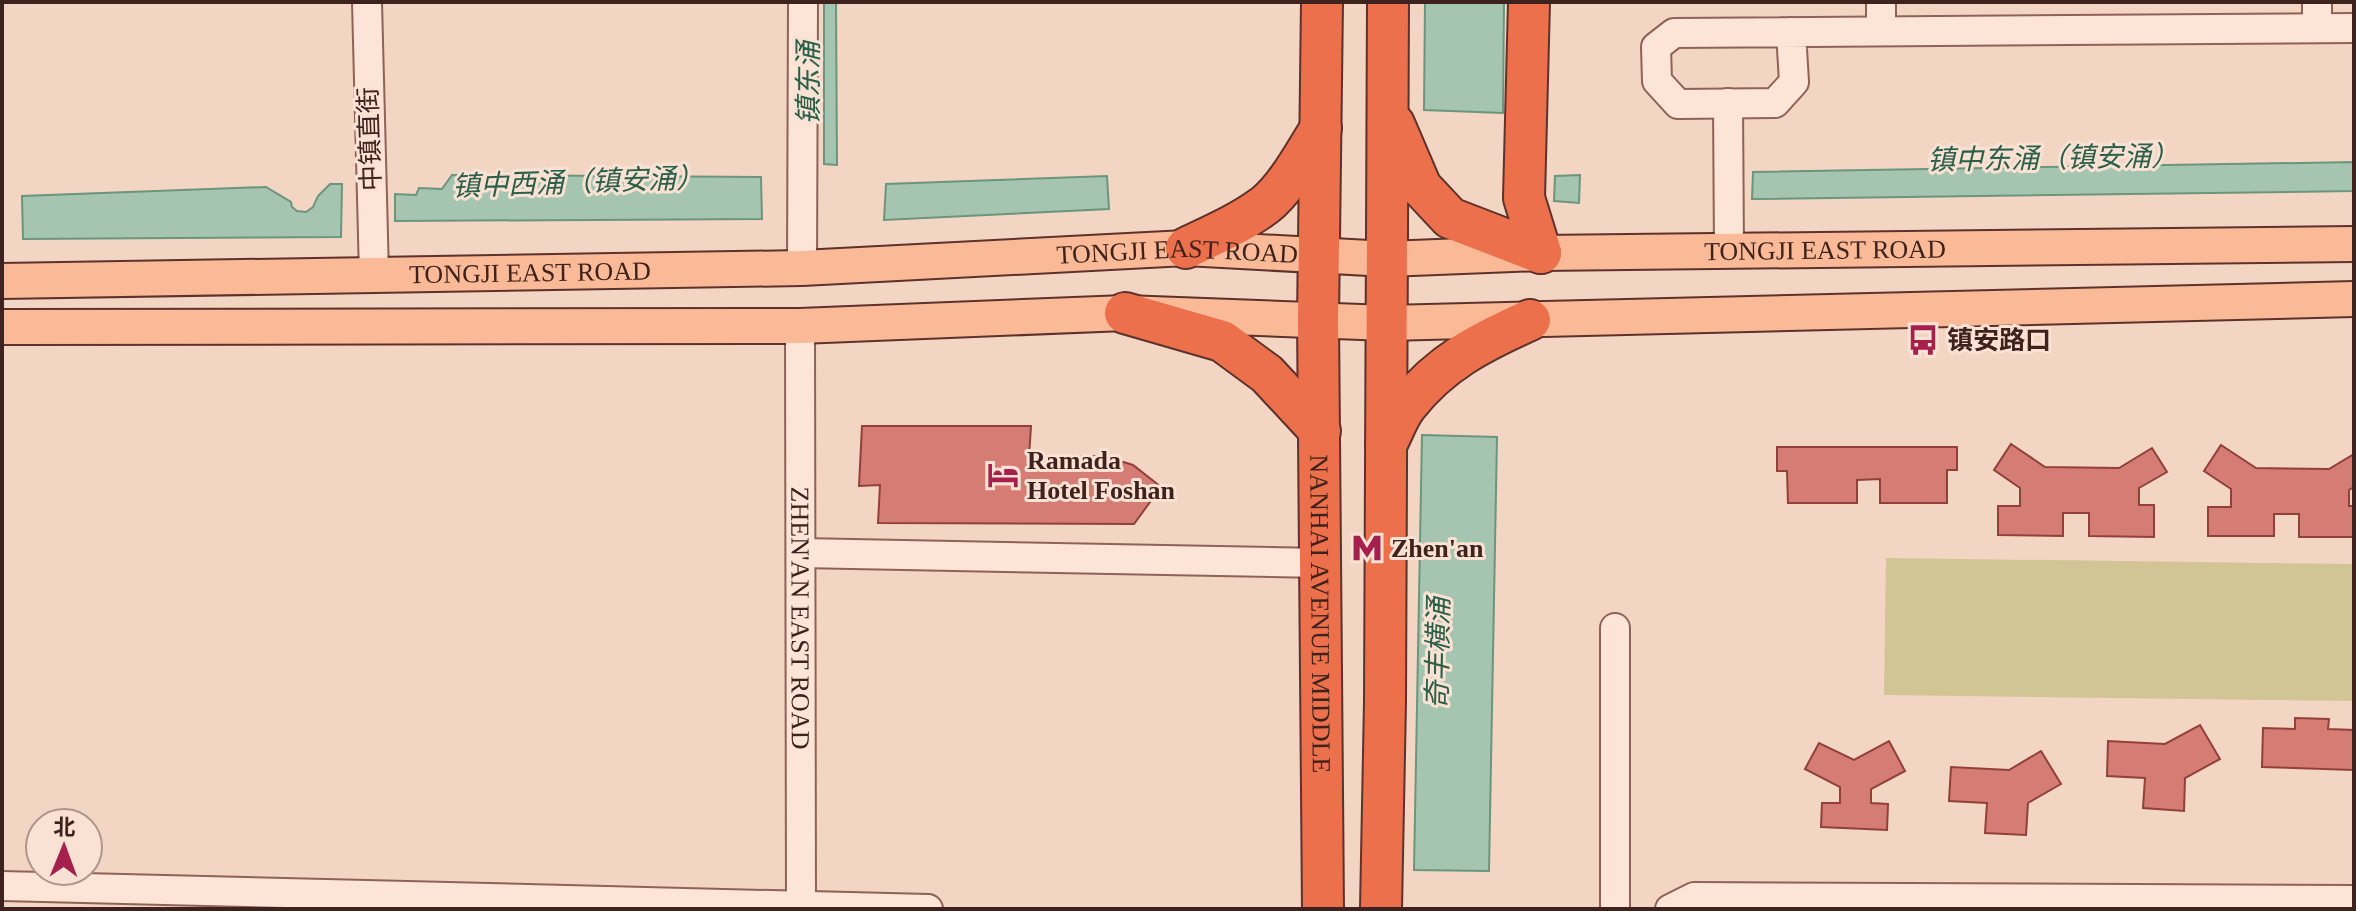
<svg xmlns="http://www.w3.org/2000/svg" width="2356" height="911" viewBox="0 0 2356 911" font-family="'Times New Roman','Noto Sans SC',serif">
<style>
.green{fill:#d2c595}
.water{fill:#a5c5b1;stroke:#6b957c;stroke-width:2}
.building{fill:#d57d74;stroke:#91403a;stroke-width:2}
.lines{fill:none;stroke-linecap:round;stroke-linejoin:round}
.minor-casing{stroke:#8f6257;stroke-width:32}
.major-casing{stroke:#5d322c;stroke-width:38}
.highway-casing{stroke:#5d322c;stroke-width:44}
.minor{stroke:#fce5d7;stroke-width:28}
.major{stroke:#faba97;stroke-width:34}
.highway{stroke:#eb704b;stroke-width:40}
.labels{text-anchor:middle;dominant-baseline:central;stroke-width:6;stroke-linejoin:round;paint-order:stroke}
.street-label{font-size:26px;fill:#3e221d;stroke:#f9e2d3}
.poi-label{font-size:26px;font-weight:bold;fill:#3e221d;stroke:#f9e2d3;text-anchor:start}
.water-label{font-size:28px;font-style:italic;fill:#2b5f4a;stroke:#f9e2d3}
</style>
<rect width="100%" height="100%" fill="#f3d5c3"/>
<path class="green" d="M1886 558 2354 564V701L1884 695Z"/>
<path class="water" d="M824 2H836L837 165 824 164Z
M1425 2H1504L1503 113 1424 110Z
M2354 162V191L1752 199 1753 172Z
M452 175 761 177 762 219 395 221V194L416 195 419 188 442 189Z
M1580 175 1579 203 1554 201 1555 176Z
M1107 176 1109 209 884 220 886 184Z
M330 184H342L341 237 23 239 22 196 266 187 291 202 292 207 297 211 306 212 313 207 318 196Z
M1422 435 1497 437 1489 871 1414 870Z"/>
<path class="building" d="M862 426H1031L1029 457 1104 456 1133 465 1161 487 1134 524 878 523 880 485 859 486Z
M2011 444 2045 467 2119 468 2152 448 2167 472 2139 488V505H2154V537L2089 536V513H2063V536L1998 535V506H2020V488L1994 470Z
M2221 445 2256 468 2329 469 2354 454V487L2349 490V506H2354V537H2299V514H2274V536H2208V507H2231V489L2204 471Z
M1777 447H1957V470H1947V503H1880V479L1857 480V503H1788L1787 471H1777Z
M2295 718 2329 719 2328 729 2354 730 2353 770 2262 767 2263 728 2295 729Z
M2200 725 2220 759 2185 778 2184 811 2143 808 2145 778 2107 776 2108 741 2165 744Z
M1889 741 1905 771 1871 789V803L1888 804 1887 830 1821 827 1822 803H1840V787L1805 769 1819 743 1854 760Z
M2041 751 2061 784 2028 803 2026 835 1985 833 1987 803 1949 801 1951 767 2009 770Z"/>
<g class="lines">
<defs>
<g id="minor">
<path d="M367 2 374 275"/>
<path d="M1881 2V31"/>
<path d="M2317 2V28"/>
<path d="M1791 32 1794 82 1775 103 1678 104 1657 81 1656 47 1674 33 2354 28"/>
<path d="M1728 103 1729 251"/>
<path d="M802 268 803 2"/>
<path id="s1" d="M800 326 801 909"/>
<path d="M801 553 1321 563"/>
<path d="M2 886 928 909"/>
<path d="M1615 909V628"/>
<path d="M1670 909 1694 897 2354 900"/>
</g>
<g id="major">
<path id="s2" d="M2 281 802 268 1186 248 1387 259 1541 253 2354 244"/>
<path d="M2 327 800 326 1125 313 1387 323 2354 299"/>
</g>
<g id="highway">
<path id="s3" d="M1322 2 1318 319 1323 909"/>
<path d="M1529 2 1524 198 1541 253"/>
<path d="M1394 124 1421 187 1450 218 1541 253"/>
<path d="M1186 248C1213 235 1241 223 1265 205 1287 188 1306 151 1321 128"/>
<path d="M1125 313 1222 341 1267 374 1320 431"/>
<path d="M1386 445C1393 432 1398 416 1407 405 1441 362 1481 342 1530 320"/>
<path d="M1381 909 1385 702 1388 2"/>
</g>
</defs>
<use href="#minor" class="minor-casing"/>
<use href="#major" class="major-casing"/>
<use href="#highway" class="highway-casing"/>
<use href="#minor" class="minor"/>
<use href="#major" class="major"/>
<use href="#highway" class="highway"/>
</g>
<defs>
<symbol id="bus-bare" viewBox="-9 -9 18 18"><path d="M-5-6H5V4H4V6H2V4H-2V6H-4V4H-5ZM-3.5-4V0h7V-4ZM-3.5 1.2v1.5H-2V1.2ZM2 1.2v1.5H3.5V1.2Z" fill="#a5204d" stroke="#f9e2d3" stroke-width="2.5" paint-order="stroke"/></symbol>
<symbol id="hotel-bare" viewBox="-9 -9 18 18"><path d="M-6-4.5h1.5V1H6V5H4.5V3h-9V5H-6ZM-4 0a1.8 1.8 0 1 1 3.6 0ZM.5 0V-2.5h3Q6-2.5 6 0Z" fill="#a5204d" stroke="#f9e2d3" stroke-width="2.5" paint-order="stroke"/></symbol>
<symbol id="metro-bare" viewBox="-9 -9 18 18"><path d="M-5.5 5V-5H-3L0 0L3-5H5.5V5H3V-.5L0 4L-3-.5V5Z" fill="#a5204d" stroke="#f9e2d3" stroke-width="2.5" paint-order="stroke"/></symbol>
</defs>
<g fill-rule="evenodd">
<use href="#bus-bare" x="1901" y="318" width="44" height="44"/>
<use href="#hotel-bare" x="981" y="453" width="44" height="44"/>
<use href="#metro-bare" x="1345" y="526" width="44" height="44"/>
</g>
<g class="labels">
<g class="street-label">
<text transform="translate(370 139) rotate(-92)">中镇直街</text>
<text stroke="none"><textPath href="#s2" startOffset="1824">TONGJI EAST ROAD</textPath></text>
<text stroke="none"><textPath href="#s2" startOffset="1176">TONGJI EAST ROAD</textPath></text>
<text stroke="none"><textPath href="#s2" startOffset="528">TONGJI EAST ROAD</textPath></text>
<text stroke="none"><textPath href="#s3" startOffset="612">NANHAI AVENUE MIDDLE</textPath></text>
<text stroke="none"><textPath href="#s1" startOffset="292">ZHEN'AN EAST ROAD</textPath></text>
</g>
<g class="poi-label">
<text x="1947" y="340">镇安路口</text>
<text x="1027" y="460">Ramada<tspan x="1027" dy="30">Hotel Foshan</tspan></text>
<text x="1391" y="548">Zhen'an</text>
</g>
<g class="water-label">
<text transform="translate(808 83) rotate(-90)">镇东涌</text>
<text transform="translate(2053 158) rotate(-1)">镇中东涌（镇安涌）</text>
<text transform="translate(578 182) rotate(-2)">镇中西涌（镇安涌）</text>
<text transform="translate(1438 653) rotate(-89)">奇丰横涌</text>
</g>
</g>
<rect width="2356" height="911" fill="none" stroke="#3e221d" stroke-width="8"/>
<g transform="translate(64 847) rotate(1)"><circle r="38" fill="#f9e2d3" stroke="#ae958a" stroke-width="2"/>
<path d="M0-6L14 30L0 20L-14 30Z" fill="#a5204d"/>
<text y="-12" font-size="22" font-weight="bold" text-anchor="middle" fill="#3e221d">北</text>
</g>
</svg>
